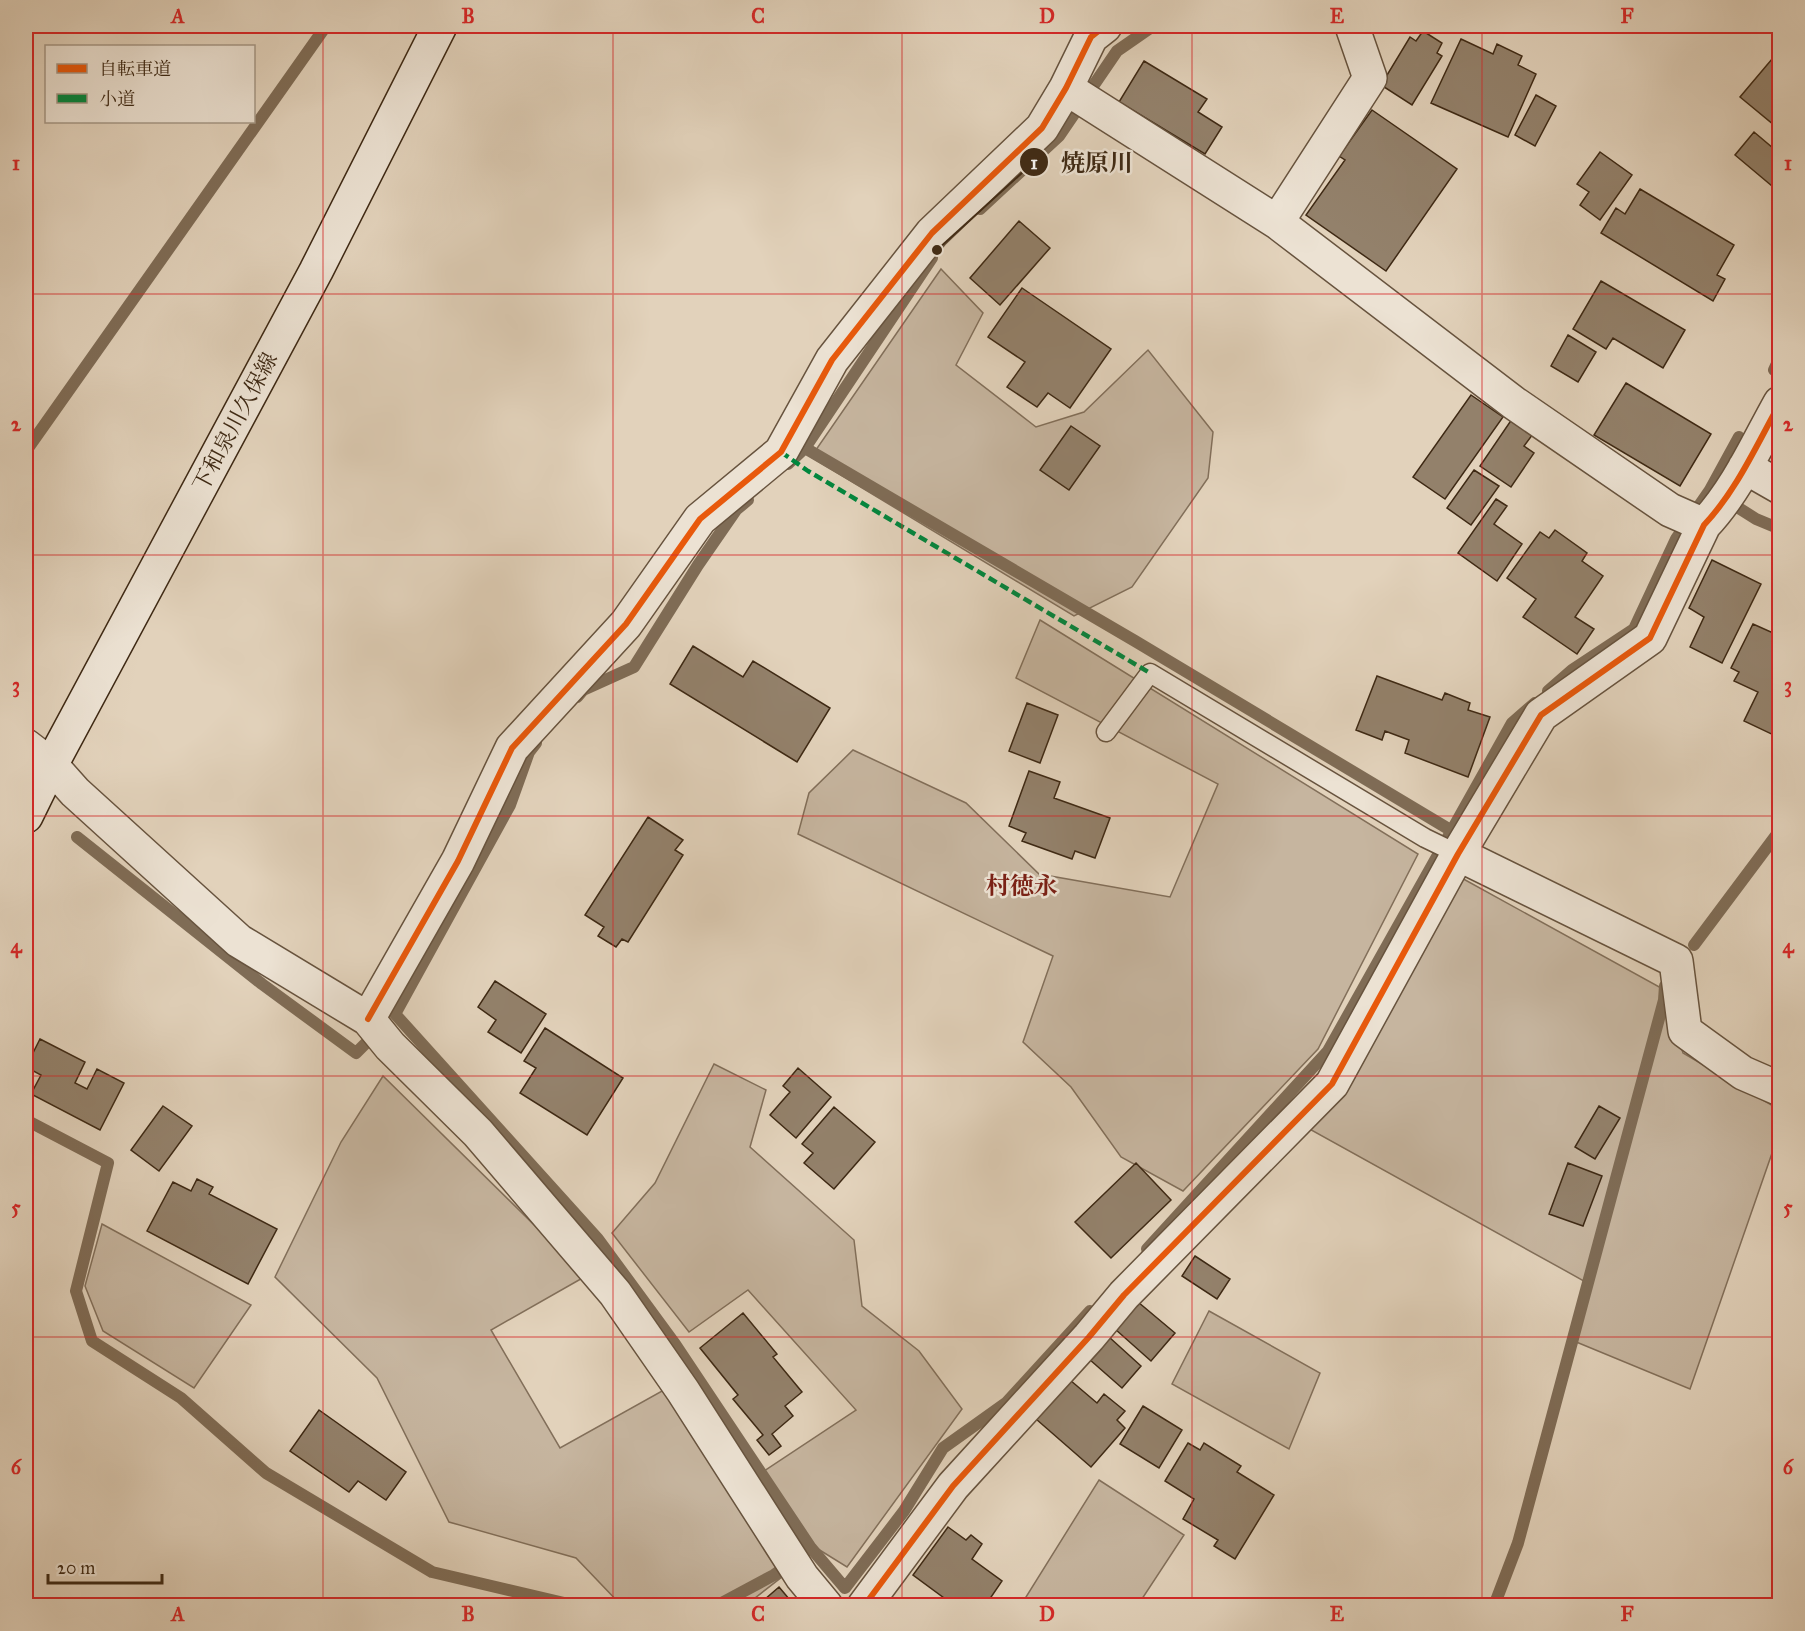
<svg xmlns="http://www.w3.org/2000/svg" width="1805" height="1631" viewBox="0 0 1805 1631" font-family="'IM FELL Great Primer','Noto Serif JP',serif">
<style>
.green{fill:#c6b59f;stroke:#826f5a;stroke-width:1.5}
.lines{fill:none;stroke-linecap:round;stroke-linejoin:round}
.stream{stroke:#7f6c56;stroke-width:12}
.building{fill:#93816b;stroke:#3e2914;stroke-width:1.5}
.lane-casing{stroke:#67533e;stroke-width:21}
.street-casing{stroke:#67533e;stroke-width:36}
.secondary-casing{stroke:#3e2914;stroke-width:36}
.lane{stroke:#ece2d3;stroke-width:18}
.street{stroke:#ece2d3;stroke-width:33}
.secondary{stroke:#ece2d3;stroke-width:33}
.quiet{stroke:#00873e;stroke-width:4.5;stroke-dasharray:9 4.5;stroke-linecap:butt}
.cycleway-casing{stroke:#ece2d3;stroke-width:10}
.cycleway{stroke:#e8590c;stroke-width:6}
.grid{fill:none;stroke:#d62828;stroke-width:1.5;stroke-opacity:0.55}
.labels{text-anchor:middle;dominant-baseline:central;stroke-width:5;stroke-linejoin:round;paint-order:stroke}
.street-label{font-size:22px;fill:#3e2914;stroke:#ece2d3}
.neighbourhood-label{font-size:24px;font-weight:bold;fill:#7a1f14;stroke:#ece2d3}
.leader{fill:none;stroke:#3e2914;stroke-width:2}
.callout-dot{fill:#3e2914;stroke:#ece2d3;stroke-width:2}
.mark-label{font-size:18px;text-anchor:middle;font-weight:bold;fill:#fff}
.callout-label{font-size:24px;text-anchor:middle;font-weight:bold;fill:#3e2914;stroke:#ece2d3;stroke-width:5;stroke-linejoin:round;paint-order:stroke}
.neatline{fill:none;stroke:#d62828;stroke-width:2}
.grid-label{font-size:20px;text-anchor:middle;font-weight:bold;fill:#d62828}
</style>
<rect width="100%" height="100%" fill="#e2d2bb"/>
<filter id="stains"><feTurbulence type="fractalNoise" baseFrequency=".00333" numOctaves="4"/><feColorMatrix values="0 0 0 0 .2 0 0 0 0 .09 0 0 0 0 .02 0 0 0 .5 -.17"/></filter>
<radialGradient id="worn" r=".72"><stop offset=".6" stop-color="#630" stop-opacity="0"/><stop offset="1" stop-color="#630" stop-opacity=".3"/></radialGradient>
<path class="green" d="M941 269 983 313 956 365 1036 427 1084 412 1148 350 1213 432 1208 478 1132 587 1074 616 811 457Z
M1040 620 1418 854 1318 1049 1183 1191 1121 1157 1071 1087 1023 1042 1053 956 798 834 809 793 853 750 966 803 1039 874 1170 897 1218 784 1016 678Z
M1458 876 1663 989 1683 1053 1780 1110 1779 1133 1690 1389 1569 1339 1584 1281 1304 1126Z
M714 1064 766 1090 750 1147 854 1240 862 1306 919 1351 962 1409 847 1567 818 1549 746 1605H621L576 1558 449 1522 377 1378 275 1277 341 1142 383 1076 586 1276 491 1330 560 1448 671 1386 737 1489 856 1410 748 1290 689 1332 612 1233 655 1183Z
M102 1224 251 1305 194 1388 103 1331 85 1286Z
M1209 1311 1320 1373 1289 1449 1172 1384Z
M1099 1480 1184 1535 1138 1605H1021Z"/>
<g class="lines">
<path class="stream" d="M980 209 1059 136 1117 51 1153 26
M1774 370 1780 357
M805 448 1135 641 1452 831
M26 451 326 26
M788 464 805 448 932 258
M1726 500 1756 519 1780 529
M1548 691 1572 670 1634 629 1676 539 1710 490 1739 437
M577 697 583 690 634 667 698 565 736 510 748 500
M536 743 529 752 510 805 395 1014 598 1239 675 1344 811 1548 845 1588 904 1511 943 1448 1006 1403 1090 1311
M77 837 262 984 356 1053 377 1032
M1694 945 1780 830
M26 1120 108 1163 76 1291 92 1341 181 1398 266 1473 432 1572 577 1606
M1147 1249 1328 1051 1512 723 1535 703
M716 1606 774 1575 791 1563
M1494 1606 1518 1543 1664 1000 1665 986"/>
</g>
<path class="building" d="M1423 31 1442 43 1437 53 1442 56 1412 105 1381 85 1410 37 1416 41Z
M1461 39 1493 54 1497 44 1522 56 1518 65 1536 74 1508 137 1431 103Z
M1772 59 1780 66V130L1740 97Z
M1144 61 1207 99 1198 112 1222 127 1205 154 1119 102Z
M1536 95 1556 106 1535 146 1515 135Z
M1372 110 1457 169 1386 271 1306 215 1345 160 1339 156Z
M1754 132 1780 154V177L1772 186 1735 155Z
M1600 152 1632 175 1600 220 1580 205 1589 192 1577 184Z
M1640 189 1734 245 1717 275 1725 279 1713 301 1601 233 1616 208 1625 214Z
M1019 221 1050 248 1000 305 970 278Z
M1601 281 1685 330 1663 368 1613 338 1606 349 1573 329Z
M1022 288 1111 349 1070 408 1048 393 1037 407 1007 387 1025 362 988 337Z
M1568 335 1596 352 1578 382 1551 366Z
M1626 383 1711 434 1680 486 1594 435Z
M1471 395 1503 417 1445 499 1413 477Z
M1512 419 1533 434 1524 446 1534 453 1511 487 1480 466Z
M1071 426 1100 446 1069 490 1040 470Z
M1474 470 1499 486 1471 525 1447 508Z
M1496 499 1507 506 1494 524 1522 544 1497 581 1458 553Z
M1555 530 1587 553 1582 561 1603 576 1575 617 1594 629 1577 654 1523 617 1536 599 1507 578 1540 532 1549 538Z
M1712 560 1761 584 1722 663 1690 647 1704 617 1689 608Z
M1753 624 1780 636V738L1744 721 1758 692 1734 681 1739 672 1731 668Z
M693 646 743 677 753 661 830 708 797 762 670 684Z
M1377 676 1442 700 1445 693 1470 703 1468 710 1490 717 1468 777 1405 753 1409 740 1385 731 1382 740 1356 730Z
M1027 703 1058 715 1040 763 1009 751Z
M1029 771 1060 782 1054 798 1110 818 1095 858 1075 851 1072 859 1022 841 1026 833 1009 826Z
M648 817 683 840 675 850 683 855 628 942 622 939 616 947 598 936 604 927 585 915Z
M495 981 546 1014 521 1053 488 1032 496 1020 478 1007Z
M545 1028 623 1078 587 1135 520 1093 536 1068 524 1061Z
M40 1039 85 1062 75 1083 87 1089 97 1069 124 1083 100 1130 31 1094 41 1075 26 1067Z
M798 1068 831 1097 796 1138 770 1115 790 1092 783 1086Z
M163 1106 192 1126 159 1171 131 1150Z
M1599 1106 1620 1118 1595 1159 1575 1147Z
M834 1107 875 1142 834 1189 804 1163 813 1153 802 1144Z
M1136 1163 1171 1200 1111 1258 1075 1222Z
M1568 1163 1602 1176 1583 1226 1549 1214Z
M197 1179 213 1187 209 1194 277 1229 248 1284 147 1231 173 1182 191 1191Z
M1195 1256 1230 1279 1217 1299 1182 1276Z
M1138 1302 1175 1333 1151 1361 1115 1329Z
M743 1313 777 1354 773 1357 802 1392 785 1406 793 1416 772 1434 781 1446 769 1455 757 1440 763 1435 733 1399 738 1395 700 1348Z
M1109 1337 1141 1366 1122 1388 1089 1359Z
M1070 1380 1097 1403 1104 1394 1125 1411 1117 1420 1125 1428 1091 1467 1036 1419Z
M1143 1406 1182 1430 1159 1468 1120 1444Z
M319 1410 406 1472 386 1500 358 1481 349 1492 290 1451Z
M1188 1443 1200 1450 1204 1443 1241 1466 1237 1472 1274 1495 1235 1559 1214 1546 1218 1540 1183 1519 1194 1499 1165 1481Z
M948 1527 966 1540 971 1535 982 1544 972 1559 1002 1581 985 1606H955L913 1575Z
M779 1587 795 1606H757Z"/>
<g class="lines">
<defs>
<path id="lane" d="M1106 732 1150 673 1425 838 1458 854"/>
<path id="street" d="M1066 88 1277 222 1514 403 1670 510 1704 525
M1277 222 1370 78 1352 26
M1745 467 1780 487
M26 746 51 765 75 792 239 941 368 1019 390 1046 478 1133 615 1293 683 1391 802 1577 826 1606
M1458 854 1676 961 1685 1031 1743 1073 1780 1089
M368 1019 458 861 512 748 626 624 700 519 781 452 832 360 932 233 1042 128 1066 88 1091 37 1105 26
M864 1606 953 1486 1089 1337 1124 1295 1332 1084 1458 854 1541 715 1650 638 1704 525C1737 490 1757 444 1780 403"/>
<path id="secondary" d="M26 816 51 765 316 271 440 26"/>
</defs>
<use href="#lane" class="lane-casing"/>
<use href="#street" class="street-casing"/>
<use href="#secondary" class="secondary-casing"/>
<use href="#lane" class="lane"/>
<use href="#street" class="street"/>
<use href="#secondary" class="secondary"/>
<path class="quiet" d="M781 452 808 471 1150 673"/>
<defs>
<path id="cycleway" d="M368 1019 458 861 512 748 626 624 700 519 781 452 832 360 932 233 1042 128 1066 88 1091 37 1105 26
M864 1606 953 1486 1089 1337 1124 1295 1332 1084 1458 854 1541 715 1650 638 1704 525C1737 490 1757 444 1780 403"/>
</defs>
<use href="#cycleway" class="cycleway-casing"/>
<use href="#cycleway" class="cycleway"/>
</g>
<path class="grid" d="M323 26V1606M613 26V1606M902 26V1606M1192 26V1606M1482 26V1606M26 294H1780M26 555H1780M26 816H1780M26 1076H1780M26 1337H1780"/>
<g class="labels">
<g class="street-label">
<text transform="translate(235 422) rotate(-62)">下和泉川久保線</text>
</g>
<g class="neighbourhood-label">
<text x="1022" y="886">村徳永</text>
</g>
</g>
<path class="leader" d="M937 250L1034 162"/>
<g class="callout-dot">
<circle cx="937" cy="250" r="6"/>
<circle cx="1034" cy="162" r="15"/>
</g>
<g class="mark-label">
<text x="1034" y="169">1</text>
</g>
<g class="callout-label">
<text x="1097" y="171">焼原川</text>
</g>
<rect width="1805" height="1631" fill="none" stroke="#e2d2bb" stroke-width="66"/>
<rect x="45" y="45" width="210" height="78" fill="#ece2d3" stroke="#a69887" stroke-width="1.5"/>
<rect x="57" y="64" width="30" height="9" fill="#e8590c" stroke="#a69887" stroke-width="1.5"/>
<text x="99" y="75" font-size="18" fill="#3e2914">自転車道</text>
<rect x="57" y="94" width="30" height="9" fill="#00873e" stroke="#a69887" stroke-width="1.5"/>
<text x="99" y="105" font-size="18" fill="#3e2914">小道</text>
<path d="M48 1574v9h114v-9" fill="none" stroke="#3e2914" stroke-width="3"/>
<text x="57" y="1574" font-size="18" fill="#3e2914" stroke="#ece2d3" stroke-width="4.5" paint-order="stroke">20 m</text>
<rect x="33" y="33" width="1739" height="1565" class="neatline"/>
<g class="grid-label">
<text x="178" y="23">A</text>
<text x="468" y="23">B</text>
<text x="758" y="23">C</text>
<text x="1047" y="23">D</text>
<text x="1337" y="23">E</text>
<text x="1627" y="23">F</text>
<text x="16" y="170">1</text>
<text x="1788" y="170">1</text>
<text x="16" y="431">2</text>
<text x="1788" y="431">2</text>
<text x="16" y="692">3</text>
<text x="1788" y="692">3</text>
<text x="16" y="953">4</text>
<text x="1788" y="953">4</text>
<text x="16" y="1214">5</text>
<text x="1788" y="1214">5</text>
<text x="16" y="1474">6</text>
<text x="1788" y="1474">6</text>
<text x="178" y="1621">A</text>
<text x="468" y="1621">B</text>
<text x="758" y="1621">C</text>
<text x="1047" y="1621">D</text>
<text x="1337" y="1621">E</text>
<text x="1627" y="1621">F</text>
</g>
<rect width="100%" height="100%" filter="url(#stains)"/>
<rect width="100%" height="100%" fill="url(#worn)"/>
</svg>
